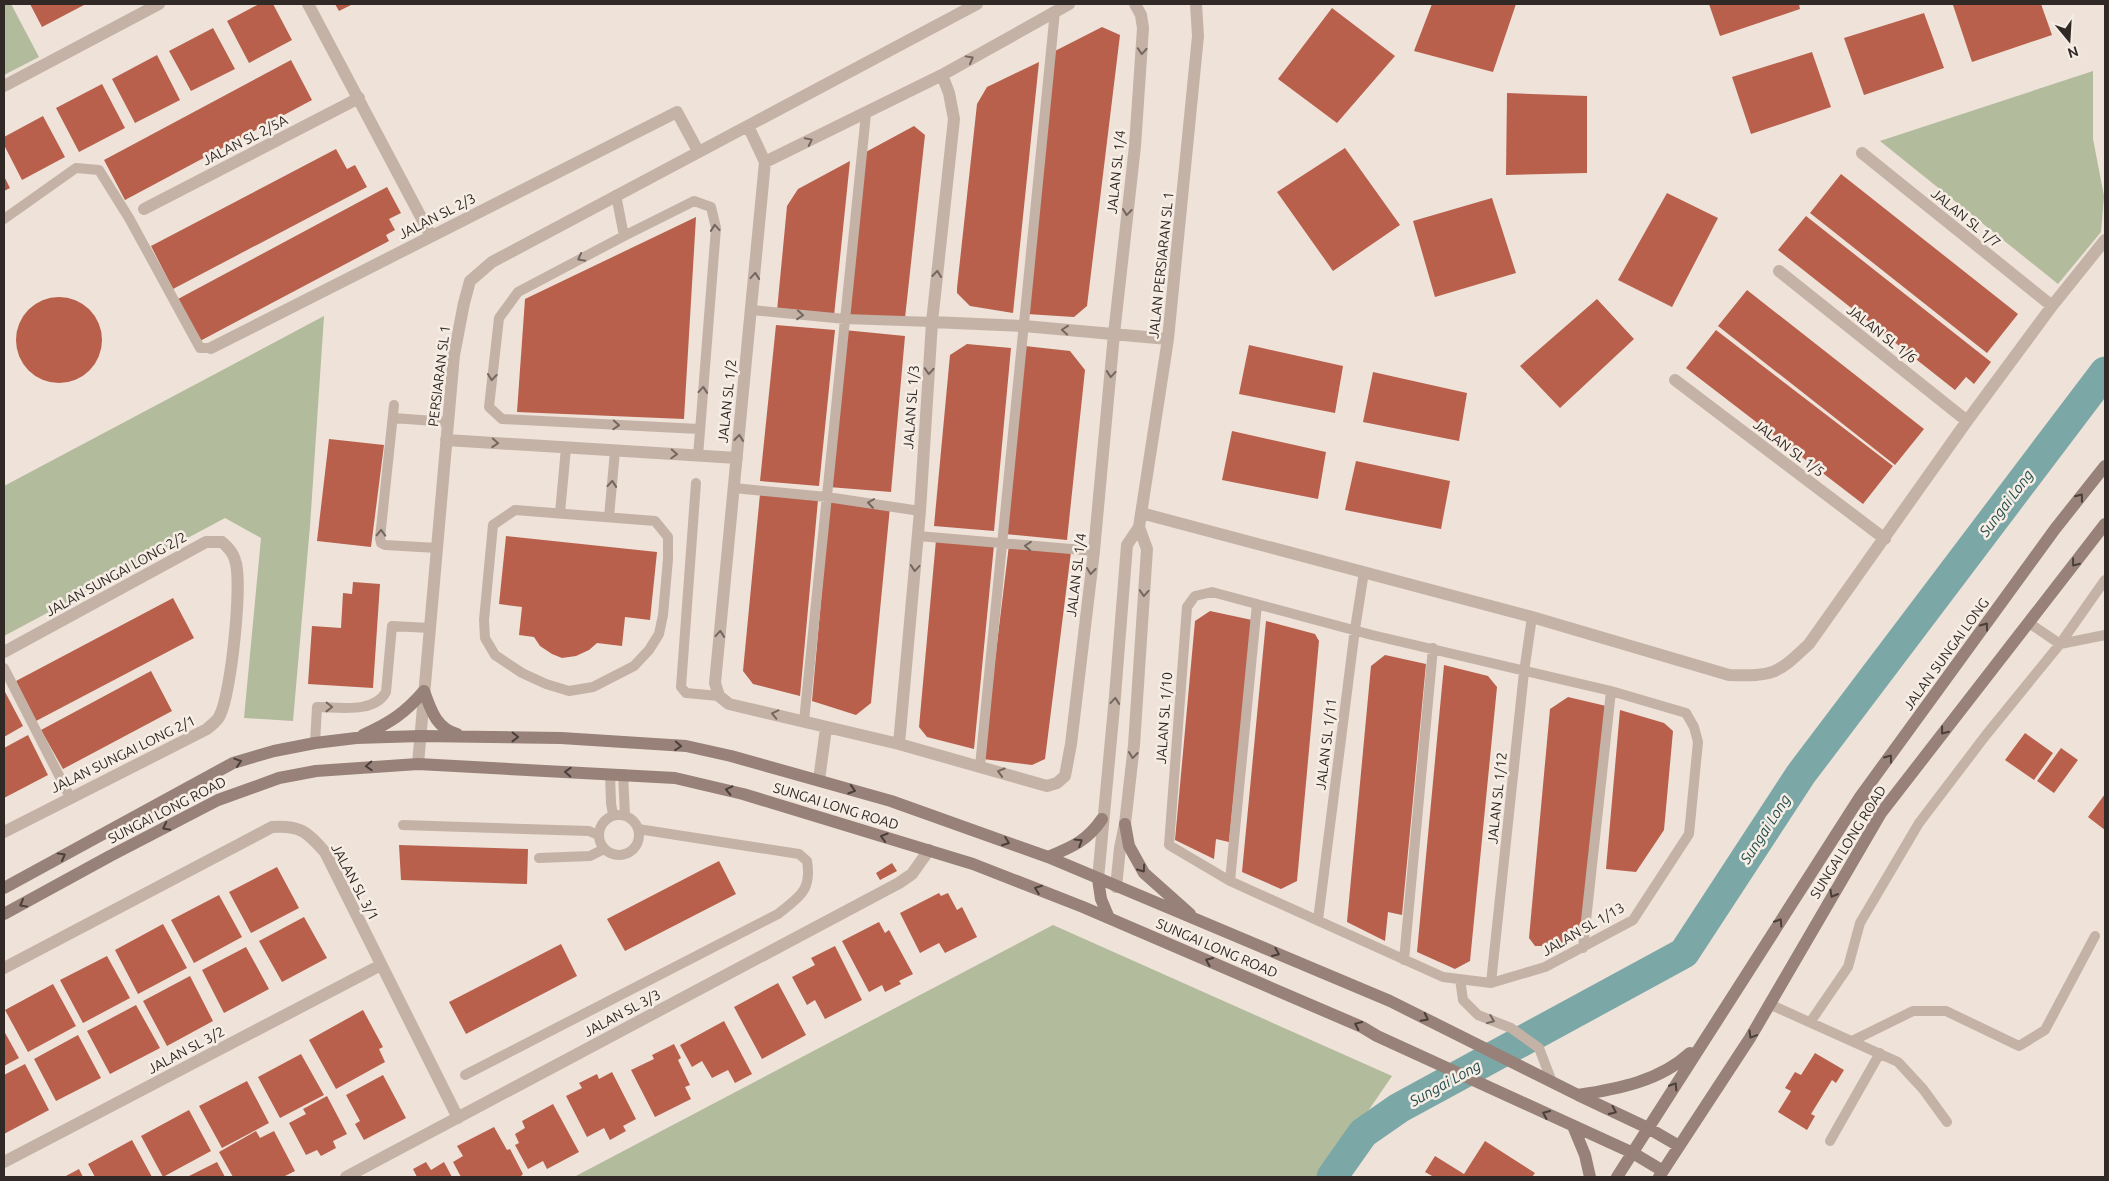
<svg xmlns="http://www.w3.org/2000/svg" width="2109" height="1181" viewBox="0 0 2109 1181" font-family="Ubuntu,sans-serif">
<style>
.green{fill:#b2bb9b}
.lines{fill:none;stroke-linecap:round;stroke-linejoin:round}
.river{stroke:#7ba7a7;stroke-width:31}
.building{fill:#b8604c}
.lane{stroke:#c4b2a6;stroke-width:10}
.street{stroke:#c4b2a6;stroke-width:12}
.secondary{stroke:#978178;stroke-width:12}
.oneway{stroke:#736760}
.oneway2{stroke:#4a3f3a}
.labels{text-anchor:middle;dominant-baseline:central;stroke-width:5;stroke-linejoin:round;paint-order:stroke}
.street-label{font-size:14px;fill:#312926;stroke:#f6ede4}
.water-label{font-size:15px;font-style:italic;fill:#214d4e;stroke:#f6ede4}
</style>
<rect width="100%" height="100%" fill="#eee2d9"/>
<path class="green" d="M4 4H11L39 57 4 75Z
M2093 71V139L2104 196 2101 232 2058 284 1880 141Z
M324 316 310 526 293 721 244 718 261 538 225 518 4 636V486Z
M1053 925 1392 1076 1323 1177H574Z"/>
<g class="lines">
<path class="river" d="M1332 1177 1363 1133 1399 1108 1684 953 1801 774 2105 372"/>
</g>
<path class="building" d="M30 4H84V5L42 27Z
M259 4H273L292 40 249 63 227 21Z
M335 4H353L339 11Z
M1432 4H1516L1493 72 1414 51Z
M1709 4H1799L1800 9 1720 36Z
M1958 4H2041L2052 35 1972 62 1953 5Z
M1332 8 1395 56 1337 123 1278 79Z
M1924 13 1944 68 1864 95 1844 38Z
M1102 27 1120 35 1087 306 1074 317 1027 314 1053 52Z
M213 28 235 69 191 91 169 51Z
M1812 52 1831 107 1751 134 1732 77Z
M157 55 180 100 135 123 112 79Z
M291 60 312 100 125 200 104 160Z
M1039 62 1013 313 970 306 957 293V288L977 104 987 87Z
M102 84 125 128 79 152 56 108Z
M1507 93 1587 96V173L1506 175Z
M43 116 65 157 22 180 4 145V137Z
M914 126 925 135 905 318 848 317 864 153Z
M1345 148 1400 225 1333 271 1277 192Z
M336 149 347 169 355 165 367 187 173 289 151 246Z
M850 161 834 316 777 311 787 206 798 189Z
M1841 174 2018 314 1987 353 1810 213Z
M4 176 10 188 4 191Z
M387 187 401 213 389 219 395 230 386 235 389 241 200 341 178 299Z
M1667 193 1718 218 1672 307 1618 280Z
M1492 198 1516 273 1435 297 1413 221Z
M1806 216 1991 362 1974 384 1966 377 1955 390 1778 250Z
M696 217 684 419 517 412 525 299Z
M1747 290 1924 429 1895 465 1718 326Z
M16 340a43 43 0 1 1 86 0a43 43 0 1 1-86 0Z
M1597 299 1634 339 1560 408 1520 366Z
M776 325 835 330 819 486 760 481Z
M844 330 905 336 891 492 829 487Z
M1716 330 1893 466 1863 504 1686 368Z
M967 344 1011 348 994 531 934 526 950 355Z
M1249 345 1343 366 1335 413 1239 394Z
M1025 346 1070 351 1085 370 1067 540 1005 534Z
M1373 372 1467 393 1459 441 1363 422Z
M1232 431 1326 452 1318 499 1222 480Z
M329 439 384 445 371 547 317 541Z
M1356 461 1450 481 1441 529 1345 510Z
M760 494 818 500 800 696 753 684 743 671Z
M830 501 890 507 871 703 856 715 812 701Z
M506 536 657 552 650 620 625 617 622 646 597 643 589 650 576 656 562 658 552 654 540 646 534 637 519 635 522 607 499 604Z
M936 540 994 545 974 749 927 737 919 727Z
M1009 545 1071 552 1045 759 1032 765 983 759Z
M353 582 380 584 373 688 308 684 312 626 341 628 343 593 352 594Z
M173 598 194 638 36 721 16 681Z
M1210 611 1252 620 1229 842 1216 839 1214 859 1175 840 1195 621Z
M1266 621 1315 634 1319 641 1297 881 1281 889 1242 872Z
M1385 655 1426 664 1402 915 1388 912 1385 941 1347 922 1371 666Z
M1444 665 1488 676 1497 687 1470 961 1455 969 1417 952Z
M151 671 172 711 63 769 41 730Z
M4 690 23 726 4 737Z
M1568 697 1606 706 1585 932 1558 946H1535L1529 938 1550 709Z
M1620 710 1664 723 1673 731 1664 830 1636 872 1606 869Z
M2025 733 2053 753 2034 780 2005 760Z
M28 735 48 775 4 798V748Z
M2061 748 2078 760 2054 793 2037 781Z
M2105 794V830L2088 817Z
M399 845 528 849 527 884 401 880Z
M719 861 736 894 625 951 607 919Z
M892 863 897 871 880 880 876 873Z
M277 867 299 908 251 933 229 892Z
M939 893 941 896 948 893 957 910 962 907 977 937 945 953 939 943 920 953 900 913Z
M219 895 242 937 194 963 171 920Z
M304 917 327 958 282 982 259 941Z
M879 922 885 933 889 930 913 974 899 981 901 984 885 992 882 985 869 992 842 941Z
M163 924 187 968 138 994 115 950Z
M561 944 577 976 466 1034 449 1002Z
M835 946 862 1000 825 1019 815 1000 807 1005 792 977 815 965 811 958Z
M246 947 269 989 224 1013 202 970Z
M107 956 130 998 83 1023 60 980Z
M190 976 213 1021 167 1046 143 1001Z
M778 983 806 1035 762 1059 734 1007Z
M53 984 76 1026 28 1052 5 1010Z
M136 1005 160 1048 110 1074 87 1031Z
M363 1010 383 1047 379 1049 385 1062 336 1089 309 1040Z
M724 1021 752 1074 735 1083 728 1070 712 1078 702 1061 692 1067 680 1045Z
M4 1031 19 1058 4 1066Z
M78 1035 101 1078 56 1101 34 1059Z
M674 1044 681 1058 678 1060 690 1085 685 1087 691 1099 655 1117 631 1070 654 1059 652 1055Z
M1815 1053 1844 1070 1836 1083 1832 1080 1811 1114 1815 1116 1807 1130 1778 1112 1791 1091 1785 1088 1795 1072 1801 1075Z
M301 1054 324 1095 280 1118 258 1077Z
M25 1064 49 1110 4 1134V1075Z
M612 1072 636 1119 623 1126 626 1131 610 1140 604 1128 587 1137 566 1096 582 1088 579 1083 597 1074 599 1079Z
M383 1075 406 1118 364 1140 355 1124 360 1121 346 1095Z
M247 1081 269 1123 222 1148 199 1106Z
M327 1096 347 1134 333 1141 336 1148 321 1156 317 1150 306 1155 289 1123 306 1114 303 1109Z
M553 1104 579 1152 547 1169 543 1161 528 1169 515 1145 519 1143 515 1134 525 1128 522 1121Z
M189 1110 211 1151 163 1177 141 1136Z
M494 1127 507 1150 510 1149 523 1174 520 1177H461L453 1162 463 1156 457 1146Z
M256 1131 260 1138 274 1131 295 1171 283 1177H233L219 1152Z
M132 1140 152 1177H95L88 1164Z
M1485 1141 1535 1173 1532 1177H1434L1425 1172 1435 1156 1464 1174Z
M217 1162 225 1177H187Z
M426 1162 431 1170 444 1162 452 1177H417L413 1169Z
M79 1169 83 1177H64Z"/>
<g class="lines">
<path class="lane" d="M616 195 624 236
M4 219 76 168 99 170 129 218 200 348H211
M751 310 845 319 932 322
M394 405 380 538 381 543 385 545 437 548
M393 418 448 422
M698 456 716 228 711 207 694 201 624 236 518 292 499 318 489 407 502 419 699 429
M696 483 681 687 686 693 719 696
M734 488 827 497 920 511
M515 510 655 521 668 537V559L663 615 659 634 649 650 634 666 593 687 569 691 546 684 522 673 495 655 485 638 484 620 493 525Z
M560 513 566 448
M609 517 615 451
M918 536 1094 551
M1212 592 1372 635 1611 691 1686 713 1694 727 1698 742 1689 834 1633 920 1545 967 1491 983 1443 977 1230 881 1169 845 1187 607 1195 596Z
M2029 623 2060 644 2105 580
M4 668 70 797
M804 721 866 114
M315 743 317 707C338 707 374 714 386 692L392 626 430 628
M980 766 1055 11
M610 774 611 803 613 815
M623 774 625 815
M599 835a20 20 0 1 1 40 0a20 20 0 1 1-40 0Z
M403 825 589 831 598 835
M539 858 590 856 604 849
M1230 881 1257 604
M1318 920 1355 629 1364 572
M1583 948 1611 691
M1404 960 1433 648
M1460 979 1463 1000 1478 1015 1511 1028 1539 1048 1552 1082
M1491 983 1524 672 1532 617
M1769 1004 1898 1062 1923 1089 1947 1122
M1811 1021 1848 967 1860 923 1919 823 1986 735 2060 644 2105 635
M1852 1041 1913 1011H1946L2019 1046 2045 1030 2095 936
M465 1075 778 914C799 897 812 891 807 861L799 854 638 829
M1830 1141 1880 1053"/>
<path class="street" d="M308 4 431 236
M4 86 159 4
M748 126 765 162 715 683 719 696 729 704 899 744 1047 786 1057 783 1065 776 1071 744 1094 551 1114 334 1135 146 1143 28 1141 15 1135 4
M1862 153 2052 306
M765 162 942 75 1069 4
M144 209 359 98
M1779 271 1967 421
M932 322 1024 326 1168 339
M211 348 677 112 698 151
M1675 380 1885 539
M446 440 737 458
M1141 513 1532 617 1729 675C1774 676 1776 675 1809 644L1967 421 2052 306 2105 240
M4 652 206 542H222C228 547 233 552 235 560 243 581 231 694 220 715 218 721 211 725 207 729L4 832
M899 744 920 511 932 322 954 119 949 93 942 75
M418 764 454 355 464 303 470 281 492 262 977 4
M819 780 826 728
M1098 879 1115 696 1127 545 1139 527
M1116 887 1120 848 1125 824 1134 745 1147 549 1139 527 1168 339 1198 36 1196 4
M4 968 272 827C301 825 307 832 325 852L458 1118
M4 1162 381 965
M346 1177 899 883 912 874 929 850"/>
<path class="secondary" d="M363 735C390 723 405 713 424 691 431 710 436 728 457 734
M1860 797 1881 813
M1125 824 1129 846 1144 873 1190 914
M1048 857C1072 847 1087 841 1102 819
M1098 879 1101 899 1109 918
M4 888 233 763 274 751 315 743 356 738 421 736 561 738 686 746 731 756 891 801 1048 857 1390 1001 1578 1095 1648 1128 1679 1146
M4 914 110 856 218 800 279 778 316 771 418 764 675 778 743 794 973 864 1083 907 1362 1027 1377 1036 1633 1153 1663 1171
M1578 1095C1618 1089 1660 1081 1690 1053
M1573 1126 1585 1155 1590 1177
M1617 1177 1860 797 2055 529 2105 466
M1659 1177 1750 1038 1881 813 2105 524"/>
</g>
<defs><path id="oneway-chevron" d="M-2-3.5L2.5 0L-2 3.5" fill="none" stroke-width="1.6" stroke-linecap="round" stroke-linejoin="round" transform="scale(1.25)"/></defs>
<g class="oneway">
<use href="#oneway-chevron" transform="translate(1142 51) rotate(94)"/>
<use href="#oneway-chevron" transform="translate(970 59) rotate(-29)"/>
<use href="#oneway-chevron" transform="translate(809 141) rotate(-26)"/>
<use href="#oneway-chevron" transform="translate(1127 212) rotate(96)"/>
<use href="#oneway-chevron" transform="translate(715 228) rotate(-95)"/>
<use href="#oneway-chevron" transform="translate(581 258) rotate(152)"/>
<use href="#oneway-chevron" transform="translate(937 274) rotate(-84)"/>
<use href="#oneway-chevron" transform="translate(755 276) rotate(-85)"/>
<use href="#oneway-chevron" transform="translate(800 315) rotate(5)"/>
<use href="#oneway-chevron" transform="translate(1065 330) rotate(-175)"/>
<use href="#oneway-chevron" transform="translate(929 371) rotate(94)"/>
<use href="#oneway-chevron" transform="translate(1111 374) rotate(95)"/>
<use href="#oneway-chevron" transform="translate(492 377) rotate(96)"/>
<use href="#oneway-chevron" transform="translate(703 390) rotate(-85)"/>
<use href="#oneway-chevron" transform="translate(616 425) rotate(3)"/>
<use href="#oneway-chevron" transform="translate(739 438) rotate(-84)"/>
<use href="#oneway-chevron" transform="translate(495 443) rotate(4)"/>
<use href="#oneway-chevron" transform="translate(674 454) rotate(3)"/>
<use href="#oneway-chevron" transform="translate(612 484) rotate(-85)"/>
<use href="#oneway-chevron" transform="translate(871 503) rotate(-172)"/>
<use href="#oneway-chevron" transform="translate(381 533) rotate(-88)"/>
<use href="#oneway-chevron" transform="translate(1028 546) rotate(-175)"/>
<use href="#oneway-chevron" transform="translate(915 568) rotate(95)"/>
<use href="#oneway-chevron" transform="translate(1091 571) rotate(97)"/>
<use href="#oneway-chevron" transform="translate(1144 593) rotate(94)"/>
<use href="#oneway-chevron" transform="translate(720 634) rotate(-85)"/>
<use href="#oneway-chevron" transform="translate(1115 701) rotate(-85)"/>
<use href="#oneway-chevron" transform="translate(329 707) rotate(1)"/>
<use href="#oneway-chevron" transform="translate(775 714) rotate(-167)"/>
<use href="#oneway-chevron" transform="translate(1133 755) rotate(96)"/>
<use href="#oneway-chevron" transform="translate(1001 772) rotate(-163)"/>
<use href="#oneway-chevron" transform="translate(1491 1020) rotate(22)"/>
</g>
<g class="oneway2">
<use href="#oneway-chevron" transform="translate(2080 497) rotate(-52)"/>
<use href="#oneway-chevron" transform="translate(2075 563) rotate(128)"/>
<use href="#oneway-chevron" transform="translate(1985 626) rotate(-54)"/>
<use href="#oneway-chevron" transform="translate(1944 731) rotate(128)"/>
<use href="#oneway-chevron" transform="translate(515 737) rotate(1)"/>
<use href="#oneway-chevron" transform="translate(678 746) rotate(4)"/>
<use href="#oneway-chevron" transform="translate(1889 758) rotate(-54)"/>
<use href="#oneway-chevron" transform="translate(238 762) rotate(-18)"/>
<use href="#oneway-chevron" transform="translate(369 766) rotate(177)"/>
<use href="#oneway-chevron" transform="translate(568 772) rotate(-177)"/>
<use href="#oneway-chevron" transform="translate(729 790) rotate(-167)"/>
<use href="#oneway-chevron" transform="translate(852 790) rotate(16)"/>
<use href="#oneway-chevron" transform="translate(166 827) rotate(153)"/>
<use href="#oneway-chevron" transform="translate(884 837) rotate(-163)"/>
<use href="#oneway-chevron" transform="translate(1006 842) rotate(20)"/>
<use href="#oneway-chevron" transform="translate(1079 842) rotate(-32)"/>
<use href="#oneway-chevron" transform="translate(62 856) rotate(-29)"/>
<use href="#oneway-chevron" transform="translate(1142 869) rotate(55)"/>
<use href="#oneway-chevron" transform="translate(1038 889) rotate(-159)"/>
<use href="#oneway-chevron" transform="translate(1833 894) rotate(120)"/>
<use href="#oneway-chevron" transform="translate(23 904) rotate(151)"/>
<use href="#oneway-chevron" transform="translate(1779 922) rotate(-57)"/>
<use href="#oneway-chevron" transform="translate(1276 953) rotate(23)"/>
<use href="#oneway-chevron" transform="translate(1209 961) rotate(-157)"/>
<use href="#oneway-chevron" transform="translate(1425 1018) rotate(27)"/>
<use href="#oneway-chevron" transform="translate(1358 1025) rotate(-155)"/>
<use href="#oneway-chevron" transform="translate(1752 1035) rotate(121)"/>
<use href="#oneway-chevron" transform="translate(1674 1086) rotate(-58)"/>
<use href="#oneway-chevron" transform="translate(1613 1111) rotate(25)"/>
<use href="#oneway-chevron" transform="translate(1546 1114) rotate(-156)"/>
</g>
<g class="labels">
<g class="street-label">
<text transform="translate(245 140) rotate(-27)">JALAN SL 2/5A</text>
<text transform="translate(1116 172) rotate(-84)">JALAN SL 1/4</text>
<text transform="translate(437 216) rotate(-27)">JALAN SL 2/3</text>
<text transform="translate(1966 218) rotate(39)">JALAN SL 1/7</text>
<text transform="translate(1161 265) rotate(-84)">JALAN PERSIARAN SL 1</text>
<text transform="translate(1882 334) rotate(38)">JALAN SL 1/6</text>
<text transform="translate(439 376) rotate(-83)">PERSIARAN SL 1</text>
<text transform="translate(727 401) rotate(-84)">JALAN SL 1/2</text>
<text transform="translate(911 407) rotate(-86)">JALAN SL 1/3</text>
<text transform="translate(1789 448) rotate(37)">JALAN SL 1/5</text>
<text transform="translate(116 574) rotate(-29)">JALAN SUNGAI LONG 2/2</text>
<text transform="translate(1076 575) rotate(-83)">JALAN SL 1/4</text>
<text transform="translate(1946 654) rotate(-54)">JALAN SUNGAI LONG</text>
<text transform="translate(1164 718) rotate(-86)">JALAN SL 1/10</text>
<text transform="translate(1326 744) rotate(-83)">JALAN SL 1/11</text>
<text transform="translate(123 754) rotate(-26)">JALAN SUNGAI LONG 2/1</text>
<text transform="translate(1497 798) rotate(-84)">JALAN SL 1/12</text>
<text transform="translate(836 806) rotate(17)">SUNGAI LONG ROAD</text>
<text transform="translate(167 810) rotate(-27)">SUNGAI LONG ROAD</text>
<text transform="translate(1848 842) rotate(-58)">SUNGAI LONG ROAD</text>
<text transform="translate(355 882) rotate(62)">JALAN SL 3/1</text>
<text transform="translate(1583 929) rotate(-30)">JALAN SL 1/13</text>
<text transform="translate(1217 948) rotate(23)">SUNGAI LONG ROAD</text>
<text transform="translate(622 1013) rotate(-28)">JALAN SL 3/3</text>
<text transform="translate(186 1050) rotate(-28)">JALAN SL 3/2</text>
</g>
<g class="water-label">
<text transform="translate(2006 503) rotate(-53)">Sungai Long</text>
<text transform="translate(1765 829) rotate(-57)">Sungai Long</text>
<text transform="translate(1445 1083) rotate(-29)">Sungai Long</text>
</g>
</g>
<rect width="2109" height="1181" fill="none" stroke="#312926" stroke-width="10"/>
<g transform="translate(2069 40) rotate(162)" stroke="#f6ede4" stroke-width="4" paint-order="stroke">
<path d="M0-4L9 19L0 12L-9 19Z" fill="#312926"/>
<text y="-8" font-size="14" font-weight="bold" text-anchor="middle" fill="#312926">N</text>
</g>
</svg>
